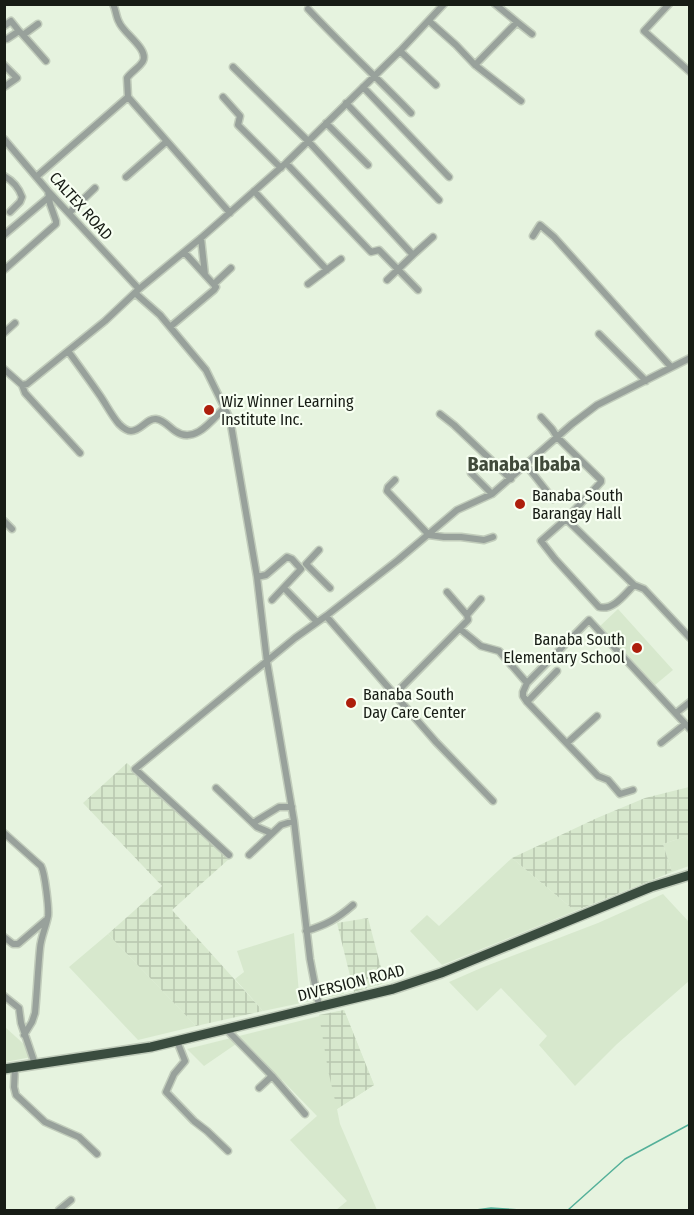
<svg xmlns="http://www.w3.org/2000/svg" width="694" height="1215" viewBox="0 0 694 1215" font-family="'Fira Sans Condensed',sans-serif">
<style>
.built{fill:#d7e8cd}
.industrial{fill:url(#industrial-grid)}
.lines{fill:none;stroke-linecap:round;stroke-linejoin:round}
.stream{stroke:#54b099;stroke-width:1.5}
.minor-casing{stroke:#c1ccbb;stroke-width:9}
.highway-casing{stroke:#c1ccbb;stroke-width:12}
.minor{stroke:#98a19b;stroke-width:6}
.highway{stroke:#3a4c3f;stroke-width:9}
.poi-dot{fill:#ad1e0c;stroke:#f7fff2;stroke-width:2}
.labels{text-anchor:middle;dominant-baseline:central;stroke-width:4.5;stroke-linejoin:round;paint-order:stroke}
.street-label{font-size:16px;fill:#171c15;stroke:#f7fff2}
.poi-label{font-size:16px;fill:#171c15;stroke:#f7fff2;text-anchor:start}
.quarter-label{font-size:20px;font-weight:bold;fill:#404a3a;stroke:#f7fff2}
</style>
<defs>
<pattern id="industrial-grid" width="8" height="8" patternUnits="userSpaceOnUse" patternTransform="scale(1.5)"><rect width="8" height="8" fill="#d7e8cd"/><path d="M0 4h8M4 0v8" fill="none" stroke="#b8c6af"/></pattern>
</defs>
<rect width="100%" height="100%" fill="#e6f3df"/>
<path class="built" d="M618 609 673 670 655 685 599 627Z
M687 836 689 843V866L672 872 663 844Z
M512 858 575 911 442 965 410 931 427 915 439 926Z
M663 894 689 922V981L617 1044 575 1086 539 1045 547 1036 501 988 477 1011 449 982 481 968 598 923Z
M294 933 299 994 339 986 344 994 263 1011 235 979 244 972 237 951Z
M108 934 196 1026 138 1040 69 967Z
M344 1010 374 1085 337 1109 340 1124 377 1210H336L347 1201 290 1140 317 1116 282 1080 279 1082 239 1042 204 1066 187 1049Z
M5 1027 37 1056 5 1062Z"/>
<path class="industrial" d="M127 763 229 859 172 910 263 1011 196 1026 108 934 162 886 83 803Z
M689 787V843L687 836 663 844 672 872 575 911 512 858 597 818 645 798Z
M368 918 385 983 354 992 337 923Z
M344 1010 374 1085 337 1109 328 1070 319 1015Z"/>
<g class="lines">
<path class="stream" d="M476 1210 491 1208 521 1210
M568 1210 625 1159 690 1124"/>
<defs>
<path id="minor" d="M113 4C116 10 116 17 119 22 123 33 149 49 143 61 140 67 131 72 127 78L128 97 230 213
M669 4 644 31 690 72
M308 9C342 45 377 78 411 113
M429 21 456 45 475 65 521 101
M517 22 532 34
M4 26 11 21 19 31
M23 35 46 61
M7 39 19 31 23 35 38 24
M400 51 436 85
M4 65 17 78 4 87
M475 65 517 22 495 4
M233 67 308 141 413 255 433 237
M363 87 449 177
M223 97 240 116 238 125 281 168
M346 103 439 200
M326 123 368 165
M4 139 48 191 139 289
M286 163 371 252 379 250 418 290
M4 176C13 181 19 188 22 197L20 202 10 212
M36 177 128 97
M126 177 166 142
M254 191 327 270
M69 213 95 188
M4 235 49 197
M533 236 540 225 554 237 671 367
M201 238 205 275
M4 270 56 224V221L50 204 48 191
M387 280 413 255
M214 284 231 268
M308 284 341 259
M135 293 160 315 206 370 230 419 257 577 267 662 294 821 310 959 319 1006
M170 327 214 290 216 287 184 252
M4 333 15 323
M599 334 646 381
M68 351C79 366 90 381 101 397 107 406 112 416 119 424 122 427 126 431 131 431 141 431 147 418 156 419 164 420 169 427 175 431 195 445 212 420 225 407
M4 369 22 385 27 384 105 321 139 289 201 238 286 163 400 51 444 4
M22 385 25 393 80 453
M440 414 454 425 511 479
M541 417 552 429 557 437 601 480V482L566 519 541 541 555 559 599 607C613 611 625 594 634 585
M526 465 553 499
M472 468 471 473 492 494
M395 480 388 487 387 491 429 535 444 537H461L484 540 493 537
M566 519 634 585 644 589 690 638
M4 521 12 529
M319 550 306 564 330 588
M257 577 266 575 287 557 292 559 301 569 272 600
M284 588 317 622
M467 615 481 599
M326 616 436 742 493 801
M460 629 481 646 499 651 527 683
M394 695 468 620 467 615 447 592
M527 702 557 671
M676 713 690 702
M567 743 597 716
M661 743 685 724
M216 788 257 827 271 833
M633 790 620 794 608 780 598 776 527 702 523 696V692L527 683 589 620 690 729
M253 823 279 807H292
M4 833 41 866C45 873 49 909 48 916 46 927 41 937 40 948 38 969 37 991 35 1013L32 1022 24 1035
M229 855 135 769 295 638 326 616 398 560 457 510 492 494 572 424 597 405 690 358
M249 855 281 825 294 821
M306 931C326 925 337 919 353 905
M4 937 13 944H18L46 920
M4 996 19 1008 21 1023 35 1064
M226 1029 272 1076 305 1114
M177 1041 185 1061 174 1074 166 1092 194 1121 207 1131 228 1151
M15 1067 14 1087 16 1095 45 1122 79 1137 97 1154
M259 1088 272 1076
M59 1210 71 1200"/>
<path id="highway" d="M4 1069 151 1047 393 989 441 973 651 887 690 875"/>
</defs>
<use href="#minor" class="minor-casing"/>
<use href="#highway" class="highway-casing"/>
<use href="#minor" class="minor"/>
<use href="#highway" class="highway"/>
</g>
<g class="poi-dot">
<circle cx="209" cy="410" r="6"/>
<circle cx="520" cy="504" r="6"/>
<circle cx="637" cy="648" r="6"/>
<circle cx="351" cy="703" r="6"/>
</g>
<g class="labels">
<g class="street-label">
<text transform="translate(81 206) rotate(48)">CALTEX ROAD</text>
<text transform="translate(351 983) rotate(-14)">DIVERSION ROAD</text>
</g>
<g class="poi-label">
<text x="221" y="401">Wiz Winner Learning<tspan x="221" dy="18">Institute Inc.</tspan></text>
<text x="532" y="495">Banaba South<tspan x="532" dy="18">Barangay Hall</tspan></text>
<text x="625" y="639" text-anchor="end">Banaba South<tspan x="625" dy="18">Elementary School</tspan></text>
<text x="363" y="694">Banaba South<tspan x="363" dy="18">Day Care Center</tspan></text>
</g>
<g class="quarter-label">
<text x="524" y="464">Banaba Ibaba</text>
</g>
</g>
<rect width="694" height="1215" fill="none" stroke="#171c15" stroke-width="12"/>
</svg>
